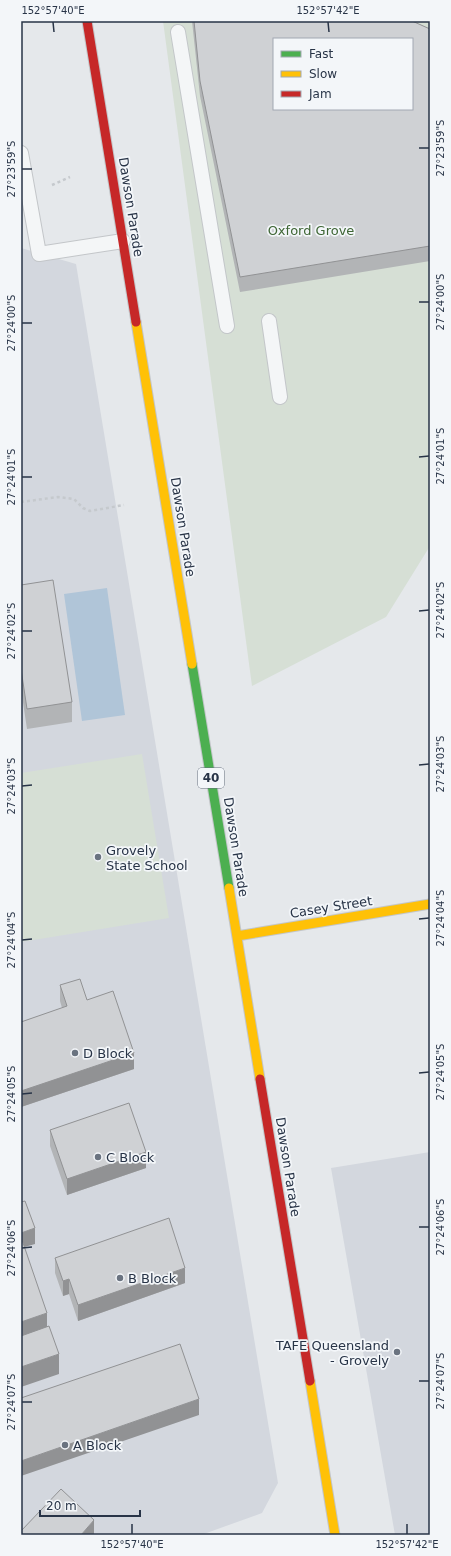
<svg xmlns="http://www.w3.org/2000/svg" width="451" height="1556" viewBox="0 0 451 1556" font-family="'DejaVu Sans',sans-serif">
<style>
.built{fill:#d3d7de}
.green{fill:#d6dfd5;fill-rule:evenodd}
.water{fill:#b0c5d8}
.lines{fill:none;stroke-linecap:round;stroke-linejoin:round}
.lane-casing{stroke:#c3c6c9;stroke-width:16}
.fast-casing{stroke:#c3c6c9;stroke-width:11}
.slow-casing{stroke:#c3c6c9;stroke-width:11}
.jam-casing{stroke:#c3c6c9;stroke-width:11}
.path{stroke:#c5c9cd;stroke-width:2.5;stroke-dasharray:3 3;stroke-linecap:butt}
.lane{stroke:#f4f6f7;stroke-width:14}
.fast{stroke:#4caf50;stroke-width:9}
.slow{stroke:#ffc107;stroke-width:9}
.jam{stroke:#c62828;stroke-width:9}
.wall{fill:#b2b4b6}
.shaded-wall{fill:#919294}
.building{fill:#cfd1d4;stroke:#919294;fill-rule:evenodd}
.ticks{fill:none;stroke:#283447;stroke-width:1.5}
.poi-dot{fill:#6a7380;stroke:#f3f6f9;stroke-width:1.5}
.labels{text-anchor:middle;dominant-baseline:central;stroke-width:3.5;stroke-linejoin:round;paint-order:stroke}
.shield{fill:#f3f6f9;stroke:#656e7c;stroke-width:1}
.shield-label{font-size:12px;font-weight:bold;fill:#283447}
.street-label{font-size:13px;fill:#283447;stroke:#f3f6f9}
.park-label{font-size:13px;fill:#3e6534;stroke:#f3f6f9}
.poi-label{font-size:13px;fill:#283447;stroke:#f3f6f9;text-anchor:start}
.neatline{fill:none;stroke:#283447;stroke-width:1.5}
.ticks-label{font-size:10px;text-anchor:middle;fill:#283447}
</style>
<rect width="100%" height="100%" fill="#e5e8eb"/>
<path class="built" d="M21 248 76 264 278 1483 262 1513 201 1535H21Z
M430 1152V1535H395L331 1168Z"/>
<path class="green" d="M163 21H430V546L386 617 252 686ZM274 39H412V109H274Z
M142 754 169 918 21 942V773Z"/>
<path class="water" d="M107 588 125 715 82 721 64 594Z"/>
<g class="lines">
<defs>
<path id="lane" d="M178 32 227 326
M21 153 39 254 123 241
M269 321 280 397"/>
<path id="fast" d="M192 664 229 888"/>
<path id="slow" d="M136 322 192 664
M229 888 260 1079
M237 936 430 904
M310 1381 335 1535"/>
<path id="jam" d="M87 21 136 322
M260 1079 310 1381"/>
</defs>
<use href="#lane" class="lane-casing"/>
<use href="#fast" class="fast-casing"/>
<use href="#slow" class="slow-casing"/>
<use href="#jam" class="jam-casing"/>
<path class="path" d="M52 185 70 177
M21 502 58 497 74 499 83 508 90 511 124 505"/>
<use href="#lane" class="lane"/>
<use href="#fast" class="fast"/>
<use href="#slow" class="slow"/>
<use href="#jam" class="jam"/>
</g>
<path class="wall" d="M192 21H412L430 29V261L240 292 200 96Z
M21 585 72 702V722L27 729 21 689Z
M60 985 87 1000 134 1069 21 1107V1022L62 1008 60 1001Z
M50 1130 146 1168 67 1195 50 1146Z
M55 1258 185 1283 78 1321 69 1294 63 1296 55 1273Z"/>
<path class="shaded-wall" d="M134 1053V1069L21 1107V1091Z
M146 1152V1168L67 1195V1179Z
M35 1228V1244L21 1248V1233Z
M185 1268V1283L78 1321V1305Z
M69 1279V1294L63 1296V1281Z
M47 1313V1328L21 1337V1322Z
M59 1354V1374L21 1387V1367Z
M199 1399V1415L21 1476V1461Z
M94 1520V1535H81Z"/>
<path class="building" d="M194 21H412L430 29V246L240 277 200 81ZM274 39H412V109H274Z
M53 580 72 702 27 709 21 669V585Z
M80 979 87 1000 113 991 134 1053 21 1091V1022L67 1006 60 985Z
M129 1103 146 1152 67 1179 50 1130Z
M25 1201 35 1228 21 1233V1202Z
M169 1218 185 1268 78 1305 69 1279 63 1281 55 1258Z
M21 1237 47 1313 21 1322Z
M49 1326 59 1354 21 1367V1336Z
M180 1344 199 1399 21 1461V1398Z
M61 1489 94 1520 81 1535H21V1531Z"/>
<path class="ticks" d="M53 22 54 32M328 22 329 32M419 148H429M22 169H32M419 302H429M22 323H32M419 457 429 456M22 477H32M419 611 429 610M22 631H32M419 765 429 764M22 786 32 785M419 919 429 918M22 940 32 939M419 1073 429 1072M22 1094 32 1093M419 1227H429M22 1248 32 1247M419 1381H429M22 1402H32M132 1524V1534M407 1524V1534"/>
<g class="poi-dot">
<circle cx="98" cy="857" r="4"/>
<circle cx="75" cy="1053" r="4"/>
<circle cx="98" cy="1157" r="4"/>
<circle cx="120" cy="1278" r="4"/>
<circle cx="397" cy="1352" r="4"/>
<circle cx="65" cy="1445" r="4"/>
</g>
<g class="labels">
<rect class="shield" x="198" y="768" width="26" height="20" rx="3"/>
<g class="shield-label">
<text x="211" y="778">40</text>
</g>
<g class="street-label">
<text transform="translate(131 207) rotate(81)">Dawson Parade</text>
<text transform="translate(183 527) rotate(81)">Dawson Parade</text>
<text transform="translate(236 847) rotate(81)">Dawson Parade</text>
<text transform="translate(331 907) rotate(-9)">Casey Street</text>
<text transform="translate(288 1167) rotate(81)">Dawson Parade</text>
</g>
<g class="park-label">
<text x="311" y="230">Oxford Grove</text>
</g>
<g class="poi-label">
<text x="106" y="850">Grovely<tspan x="106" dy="15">State School</tspan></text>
<text x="83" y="1053">D Block</text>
<text x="106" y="1157">C Block</text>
<text x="128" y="1278">B Block</text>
<text x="389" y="1345" text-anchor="end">TAFE Queensland<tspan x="389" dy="15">- Grovely</tspan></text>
<text x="73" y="1445">A Block</text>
</g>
</g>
<rect width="451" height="1556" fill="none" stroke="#f3f6f9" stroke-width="44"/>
<rect x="273" y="38" width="140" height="72" fill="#f3f6f9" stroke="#a2a8b2"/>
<rect x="281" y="51" width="20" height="6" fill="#4caf50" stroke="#a2a8b2"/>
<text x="309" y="58" font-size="12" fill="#283447">Fast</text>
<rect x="281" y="71" width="20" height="6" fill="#ffc107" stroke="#a2a8b2"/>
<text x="309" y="78" font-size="12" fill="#283447">Slow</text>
<rect x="281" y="91" width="20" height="6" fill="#c62828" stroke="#a2a8b2"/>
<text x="309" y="98" font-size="12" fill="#283447">Jam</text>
<path d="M40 1510v6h100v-6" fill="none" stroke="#283447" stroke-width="2"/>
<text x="46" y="1510" font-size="12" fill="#283447" stroke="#f3f6f9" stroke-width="3" paint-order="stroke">20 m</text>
<rect x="22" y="22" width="407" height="1512" class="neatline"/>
<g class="ticks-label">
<text x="53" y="14">152°57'40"E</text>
<text x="328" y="14">152°57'42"E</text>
<text transform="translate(440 148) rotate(-90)" y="4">27°23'59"S</text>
<text transform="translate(11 169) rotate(-90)" y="4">27°23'59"S</text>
<text transform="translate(440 302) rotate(-90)" y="4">27°24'00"S</text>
<text transform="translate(11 323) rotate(-90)" y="4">27°24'00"S</text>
<text transform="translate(440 456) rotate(-90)" y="4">27°24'01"S</text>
<text transform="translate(11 477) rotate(-90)" y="4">27°24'01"S</text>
<text transform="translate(440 610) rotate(-90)" y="4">27°24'02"S</text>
<text transform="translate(11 631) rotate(-90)" y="4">27°24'02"S</text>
<text transform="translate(440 764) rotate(-90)" y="4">27°24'03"S</text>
<text transform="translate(11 786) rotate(-90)" y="4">27°24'03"S</text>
<text transform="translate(440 918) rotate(-90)" y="4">27°24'04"S</text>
<text transform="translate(11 940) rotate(-90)" y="4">27°24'04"S</text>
<text transform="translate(440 1072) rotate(-90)" y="4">27°24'05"S</text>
<text transform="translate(11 1094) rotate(-90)" y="4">27°24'05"S</text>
<text transform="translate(440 1227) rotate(-90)" y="4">27°24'06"S</text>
<text transform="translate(11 1248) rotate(-90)" y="4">27°24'06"S</text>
<text transform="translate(440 1381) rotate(-90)" y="4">27°24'07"S</text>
<text transform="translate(11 1402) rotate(-90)" y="4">27°24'07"S</text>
<text x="132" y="1548">152°57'40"E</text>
<text x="407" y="1548">152°57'42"E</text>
</g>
</svg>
